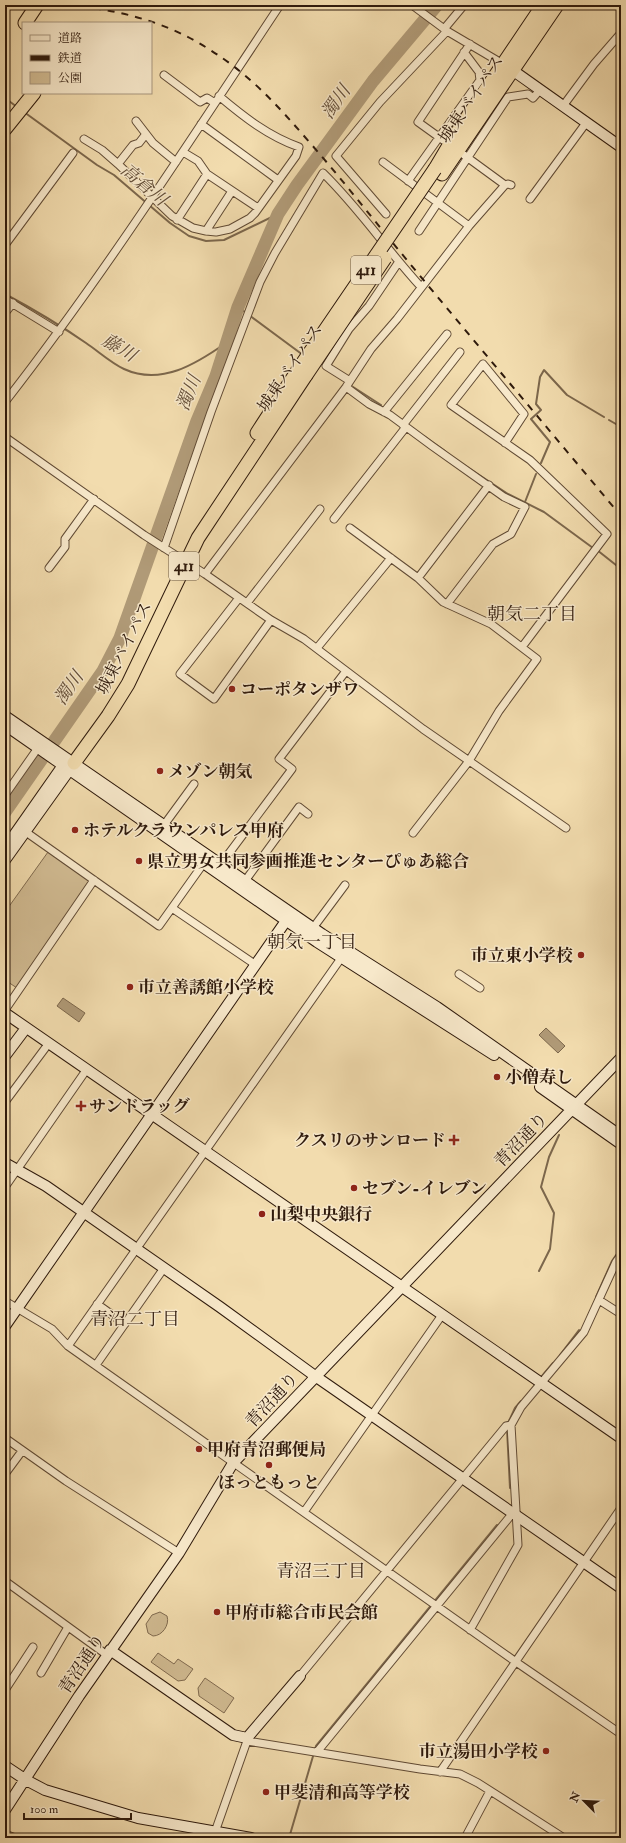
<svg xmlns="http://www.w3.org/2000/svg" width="626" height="1843" viewBox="0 0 626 1843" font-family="'IM FELL Double Pica','Noto Serif JP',serif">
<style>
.green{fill:#d1bb92;stroke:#806a4f}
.water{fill:#b09a77;stroke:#7c674c}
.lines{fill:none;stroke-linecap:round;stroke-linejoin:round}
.stream{stroke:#7c674c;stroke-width:2}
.river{stroke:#b09a77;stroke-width:13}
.street-casing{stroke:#604a34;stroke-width:9}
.secondary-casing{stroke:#2f1a0c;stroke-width:12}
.highway-casing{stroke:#2f1a0c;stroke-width:15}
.street{stroke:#f7e8ca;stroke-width:7}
.secondary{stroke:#f7e8ca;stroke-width:10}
.highway{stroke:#f2dcae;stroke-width:13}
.rail{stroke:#2f1a0c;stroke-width:2;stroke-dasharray:7 7;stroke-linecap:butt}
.highway-bridge-casing{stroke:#2f1a0c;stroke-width:15;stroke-linecap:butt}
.highway-bridge{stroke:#f2dcae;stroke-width:13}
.poi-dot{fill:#8f2418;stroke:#f7e8ca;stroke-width:1.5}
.labels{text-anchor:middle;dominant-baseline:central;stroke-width:3;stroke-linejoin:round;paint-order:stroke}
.shield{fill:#f7e8ca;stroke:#6b5845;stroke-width:1}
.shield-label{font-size:16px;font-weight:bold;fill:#2f1a0c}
.street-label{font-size:17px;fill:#2f1a0c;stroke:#f7e8ca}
.poi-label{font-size:17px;font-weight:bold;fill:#2f1a0c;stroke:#f7e8ca;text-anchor:start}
.water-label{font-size:18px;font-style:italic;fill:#634d37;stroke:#f7e8ca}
.neighbourhood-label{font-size:18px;fill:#2f1a0c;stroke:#f7e8ca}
</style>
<rect width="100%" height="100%" fill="#f2dcae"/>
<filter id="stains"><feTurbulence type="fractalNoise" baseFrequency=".005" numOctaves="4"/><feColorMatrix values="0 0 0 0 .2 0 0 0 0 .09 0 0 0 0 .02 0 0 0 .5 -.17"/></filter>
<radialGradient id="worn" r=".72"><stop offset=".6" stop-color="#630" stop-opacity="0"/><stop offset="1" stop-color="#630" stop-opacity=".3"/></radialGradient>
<path class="green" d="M48 852 89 881V884L17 988 5 980V912Z
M160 1612 167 1616C170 1625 162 1636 153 1636L148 1633 146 1624 152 1615Z
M158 1653 174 1664 178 1659 193 1669 185 1680 178 1681 151 1662Z
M205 1678 234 1698 224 1713 199 1696 198 1688Z"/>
<path class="water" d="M63 998 85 1013 79 1022 57 1006Z
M546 1028 565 1046 558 1053 539 1035Z"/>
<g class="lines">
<path class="stream" d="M5 98 17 107
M24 112 97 165 114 175 170 223 189 236 206 241 224 240 278 214
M5 294C33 309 60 325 86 343 98 351 111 363 124 369 161 386 196 364 226 343
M238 307 303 355
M350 385 381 405
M609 420 621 427
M424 436 445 451
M541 463 550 442 531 419 541 410 536 404 540 377 544 370 567 395 604 417
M464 465 508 494 544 512 593 548
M525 502 536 474
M597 550 621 569
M539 1271 550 1249 554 1213 541 1187 549 1157 559 1135
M596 1297 612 1261 621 1248
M560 1355 579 1330
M542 1376 553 1363
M508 1423 515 1408 521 1401
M507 1429 510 1488
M289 1838 316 1746 497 1525"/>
<path class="river" d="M5 812 103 671 120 638 197 421 216 376 238 307 278 214 297 185 373 81 437 5"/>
<defs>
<path id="street" d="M412 5 447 31 503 64
M444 29 464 5
M164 75 200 102 207 98 215 103
M563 106 594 64 621 33
M136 121 153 143 176 162
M201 124 278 180
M84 139 102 150 118 164 172 216 193 228 206 231 216 232 230 229 250 218 255 213 296 156 299 147C268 136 244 117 219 96
M443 140 418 122 470 44
M183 152 198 161 207 174 258 208
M464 155 505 185
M383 162 469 226
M118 164 133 145 139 143 146 134
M408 181 480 80 479 72 464 52
M530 199 586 123
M386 214 336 156 380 102 447 31
M177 220 207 174
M206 231 232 191
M419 231 508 97 528 94 533 98 540 90
M5 245 73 153
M5 299 59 332
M5 313 13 303
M350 381 326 366 349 329 369 306 398 263
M346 387 369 404 390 415 432 446 504 497 525 507 511 534 493 544 447 604
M5 402C104 275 191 139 280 5
M384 412 447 334
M403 425 460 352
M5 437 144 535 205 574 271 620 304 639 423 729 566 828
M505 443 524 414 483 364 451 405 530 460 607 534 522 647
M334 519 406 427
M350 528 418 578 443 602 491 624 537 659 499 711 469 761 413 833
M164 548 211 412 260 282 275 253 323 173C359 208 387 250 421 287
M49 568 65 547V539L94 499
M205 574 346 387 371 349 397 319 469 226 505 185 508 184 511 185
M418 578 489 485
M239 598 180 674 214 699 271 620
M247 603 320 509
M317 648 391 558
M5 795 40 745
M164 825 194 784
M23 830 159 926 206 860
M221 864 292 769 279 759 346 671
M245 881 299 807 308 814
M172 908 256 965
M313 928 345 885
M459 974 480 988
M5 1010 94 880
M5 1102 49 1043
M5 1187 87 1069
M599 1300 621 1314
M5 1301 52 1329 68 1346 516 1662 621 1734
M97 1304 125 1324
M68 1346 344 954
M96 1365 164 1268
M5 1438 66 1481 179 1553
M5 1474 22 1451
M304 1512 442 1315
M5 1581 107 1655
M470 1630 518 1545 511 1425
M41 1673 68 1627
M300 1676 506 1426 511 1425 521 1407 584 1332 616 1262 621 1255
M5 1690 33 1647
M247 1738V1741L420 1769 460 1774 478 1783 564 1838
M317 1752 512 1514
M440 1772 621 1508
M215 1832 247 1741
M5 1834 15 1838
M465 1838 490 1791"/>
<path id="secondary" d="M508 67 621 147
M5 716 322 934 437 1007 621 1136
M5 725 317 942 494 1055
M5 848 66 761
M5 860 73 765
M5 1013 621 1438
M5 1056 26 1028
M540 1087 621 1144
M5 1163 46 1186 220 1307 315 1376 621 1588
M5 1326 290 915
M110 1650 233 1735 247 1738 300 1676
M5 1766 26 1780 45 1790 138 1818 251 1838
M5 1810 79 1696 179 1553 233 1463 621 1058"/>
<path id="highway" d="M25 23 37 5
M5 129 34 93
M435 169 454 137 543 5
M442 174 557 5
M257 433 298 370
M74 763 108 716 128 684 198 538 306 375"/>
</defs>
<use href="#street" class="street-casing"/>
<use href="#secondary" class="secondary-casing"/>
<use href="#highway" class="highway-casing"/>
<use href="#street" class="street"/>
<use href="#secondary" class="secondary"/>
<use href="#highway" class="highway"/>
<path class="rail" d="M52 5C105 6 162 19 207 48 251 75 278 106 311 144 339 176 365 209 392 242 468 334 545 425 621 516
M5 8 44 5"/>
<defs>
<path id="highway-bridge" d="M298 370 435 169
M306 375 385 258"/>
</defs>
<use href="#highway-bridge" class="highway-bridge-casing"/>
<use href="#highway-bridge" class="highway-bridge"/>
</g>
<g class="poi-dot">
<circle cx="232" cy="689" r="4"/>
<circle cx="160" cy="771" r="4"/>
<circle cx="75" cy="830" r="4"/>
<circle cx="139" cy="861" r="4"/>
<circle cx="581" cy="955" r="4"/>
<circle cx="130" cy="987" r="4"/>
<circle cx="497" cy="1077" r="4"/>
<path d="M79 1100h4v4h4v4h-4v4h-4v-4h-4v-4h4z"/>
<path d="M452 1134h4v4h4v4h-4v4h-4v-4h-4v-4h4z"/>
<circle cx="354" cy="1188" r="4"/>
<circle cx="262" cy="1214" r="4"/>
<circle cx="199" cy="1449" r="4"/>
<circle cx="269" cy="1465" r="4"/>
<circle cx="217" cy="1612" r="4"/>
<circle cx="546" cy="1751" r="4"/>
<circle cx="266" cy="1792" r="4"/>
</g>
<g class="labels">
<g class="shield">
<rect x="351" y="256" width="30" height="28" rx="3"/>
<rect x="169" y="552" width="30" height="28" rx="3"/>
</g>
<g class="shield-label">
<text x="366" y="270">411</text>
<text x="184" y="566">411</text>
</g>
<g class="street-label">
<text transform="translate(471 99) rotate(-56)">城東バイパス</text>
<text transform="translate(290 368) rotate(-56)">城東バイパス</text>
<text transform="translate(124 648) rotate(-63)">城東バイパス</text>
<text transform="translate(521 1140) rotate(-46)">青沼通り</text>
<text transform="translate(272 1400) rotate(-47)">青沼通り</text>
<text transform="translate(82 1664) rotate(-56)">青沼通り</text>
</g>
<g class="poi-label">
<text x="240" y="689">コーポタンザワ</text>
<text x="168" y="771">メゾン朝気</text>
<text x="83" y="830">ホテルクラウンパレス甲府</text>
<text x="147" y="861">県立男女共同参画推進センターぴゅあ総合</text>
<text x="573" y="955" text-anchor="end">市立東小学校</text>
<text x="138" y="987">市立善誘館小学校</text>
<text x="505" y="1077">小僧寿し</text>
<text x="89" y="1106">サンドラッグ</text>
<text x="446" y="1140" text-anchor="end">クスリのサンロード</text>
<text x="362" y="1188">セブン-イレブン</text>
<text x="270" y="1214">山梨中央銀行</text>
<text x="207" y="1449">甲府青沼郵便局</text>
<text x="269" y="1482" text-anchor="middle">ほっともっと</text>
<text x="225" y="1612">甲府市総合市民会館</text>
<text x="538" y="1751" text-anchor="end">市立湯田小学校</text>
<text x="274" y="1792">甲斐清和高等学校</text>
</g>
<g class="water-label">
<text transform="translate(336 102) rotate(-55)">濁川</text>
<text transform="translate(144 185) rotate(40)">高倉川</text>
<text transform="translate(119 348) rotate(31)">藤川</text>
<text transform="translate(189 393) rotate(-68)">濁川</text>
<text transform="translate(69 688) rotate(-55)">濁川</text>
</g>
<g class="neighbourhood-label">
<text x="532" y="614">朝気二丁目</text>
<text x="312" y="942">朝気一丁目</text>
<text x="135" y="1319">青沼二丁目</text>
<text x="321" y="1571">青沼三丁目</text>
</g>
</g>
<rect width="626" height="1843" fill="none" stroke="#f2dcae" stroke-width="20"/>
<rect x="6" y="6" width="614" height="1831" fill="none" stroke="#2f1a0c" stroke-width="2"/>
<rect x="10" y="10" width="606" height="1823" fill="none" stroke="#2f1a0c"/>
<rect x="22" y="22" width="130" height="72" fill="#f7e8ca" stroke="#a7967e"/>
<rect x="30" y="35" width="20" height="6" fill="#f7e8ca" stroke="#a7967e"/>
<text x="58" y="42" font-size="12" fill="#2f1a0c">道路</text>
<rect x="30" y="55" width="20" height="6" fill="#2f1a0c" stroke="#a7967e"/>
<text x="58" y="62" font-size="12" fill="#2f1a0c">鉄道</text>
<rect x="30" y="72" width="20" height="12" fill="#d1bb92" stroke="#a7967e"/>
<text x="58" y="82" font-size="12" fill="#2f1a0c">公園</text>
<g transform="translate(584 1801) rotate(294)" stroke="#f7e8ca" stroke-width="3" paint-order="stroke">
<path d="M0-3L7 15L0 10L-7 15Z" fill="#2f1a0c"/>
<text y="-6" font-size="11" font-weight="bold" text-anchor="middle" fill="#2f1a0c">N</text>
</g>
<path d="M24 1813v6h107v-6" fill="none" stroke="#2f1a0c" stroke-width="2"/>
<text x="30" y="1813" font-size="12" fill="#2f1a0c" stroke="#f7e8ca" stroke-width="3" paint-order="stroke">100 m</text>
<rect width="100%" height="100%" filter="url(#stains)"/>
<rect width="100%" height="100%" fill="url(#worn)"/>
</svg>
